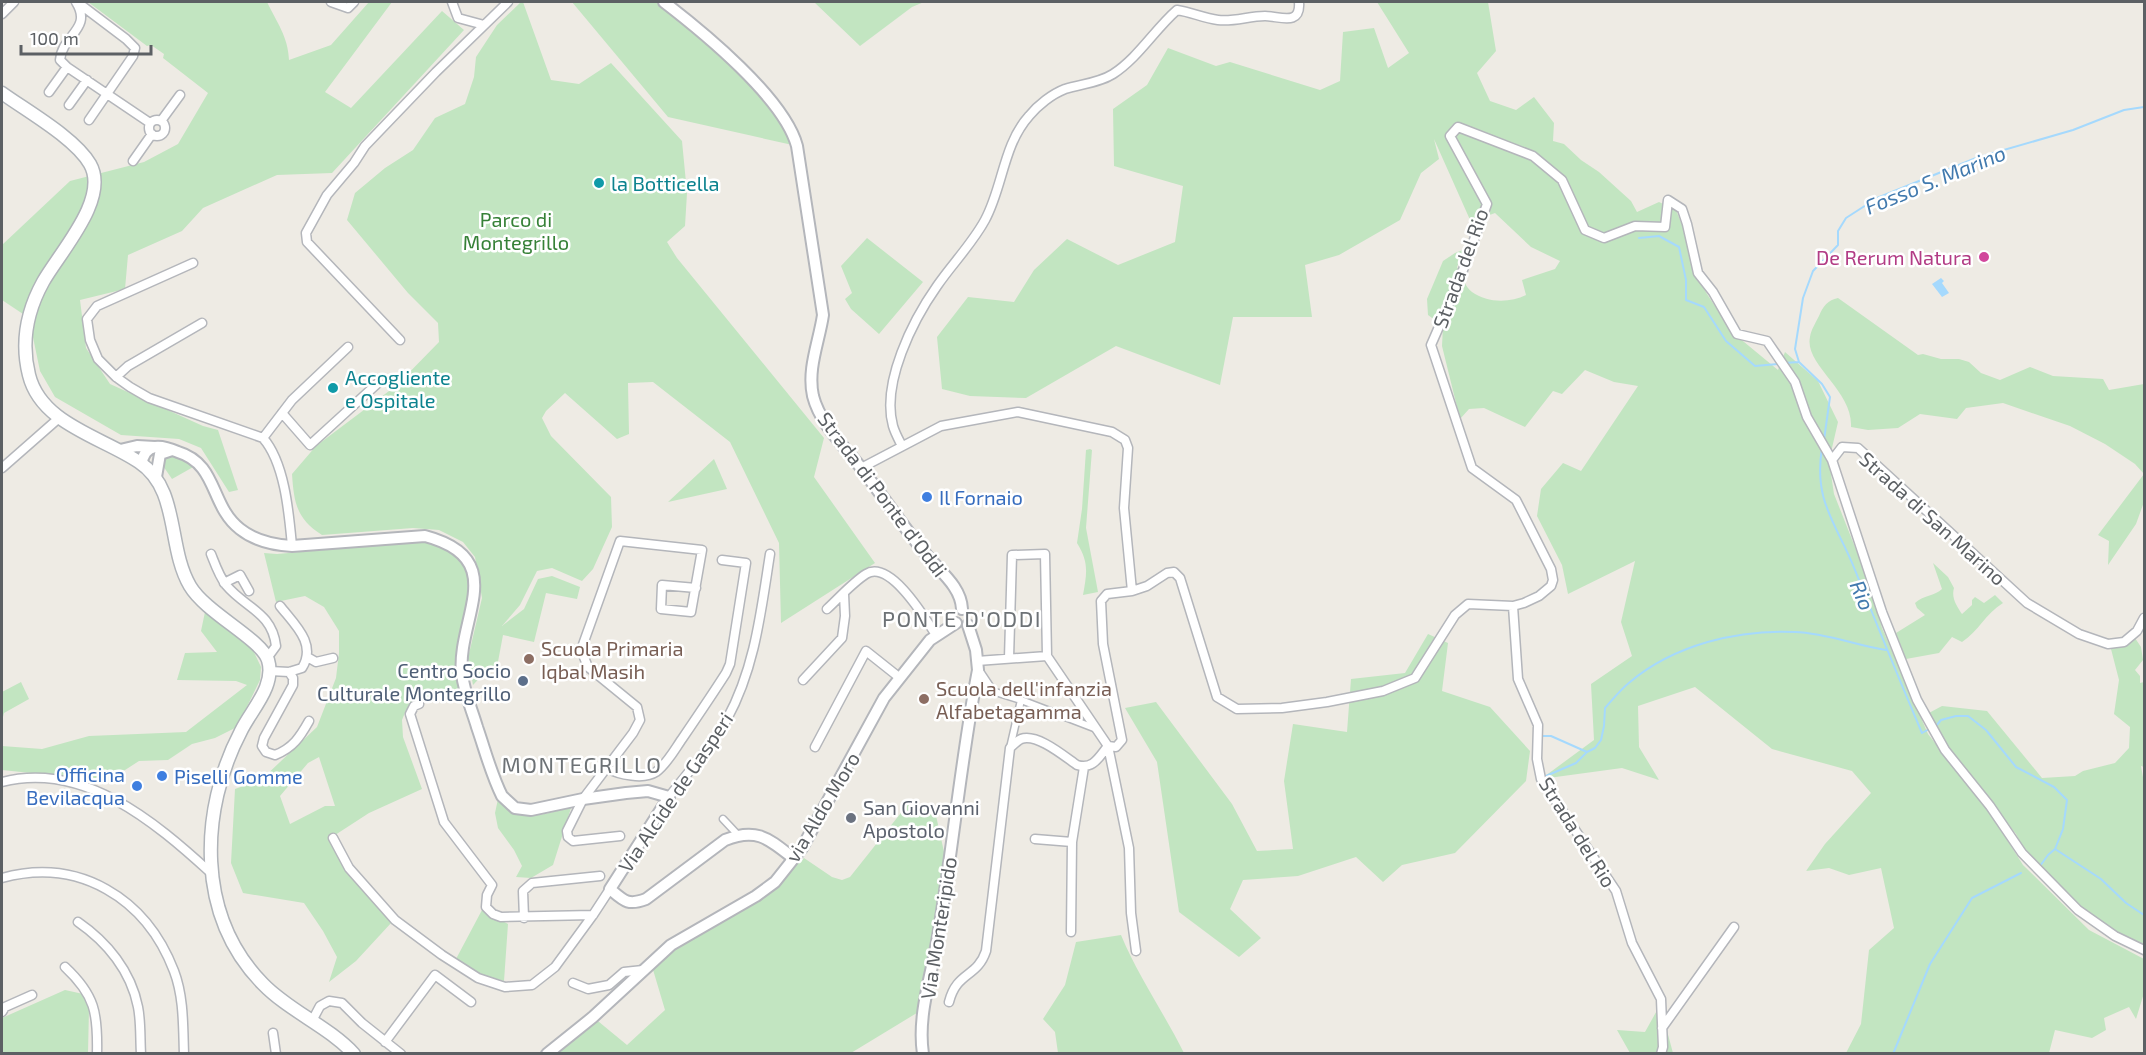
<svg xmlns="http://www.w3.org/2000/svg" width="2146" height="1055" viewBox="0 0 2146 1055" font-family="'Exo 2',sans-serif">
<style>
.green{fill:#c2e5c1;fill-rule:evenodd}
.water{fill:#a5d9fd}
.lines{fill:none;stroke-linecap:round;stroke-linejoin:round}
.stream{stroke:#a5d9fd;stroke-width:2}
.pedestrian-casing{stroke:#b4b6bb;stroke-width:9}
.minor-casing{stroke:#b4b6bb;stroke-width:11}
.tertiary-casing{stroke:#b4b6bb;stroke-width:14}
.secondary-casing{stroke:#b0b4b9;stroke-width:15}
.pedestrian{stroke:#fff;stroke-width:6}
.minor{stroke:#fff;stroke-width:8}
.tertiary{stroke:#fff;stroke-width:10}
.secondary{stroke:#fff;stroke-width:12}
.culture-dot{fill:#0f9aa8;stroke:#fff;stroke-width:2}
.hotel-dot{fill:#d1479c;stroke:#fff;stroke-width:2}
.shop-dot{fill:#3f7fe0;stroke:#fff;stroke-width:2}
.education-dot{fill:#8d6e63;stroke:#fff;stroke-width:2}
.service-dot{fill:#5c6f8a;stroke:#fff;stroke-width:2}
.worship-dot{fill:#6b7280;stroke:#fff;stroke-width:2}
.labels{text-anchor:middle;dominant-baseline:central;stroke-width:5;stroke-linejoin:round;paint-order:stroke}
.culture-label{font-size:20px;fill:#0d838f;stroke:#fff;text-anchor:start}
.park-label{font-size:20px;fill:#368137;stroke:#fff}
.hotel-label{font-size:20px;fill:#b23c85;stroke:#fff;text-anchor:end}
.street-label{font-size:20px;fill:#5c6064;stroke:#fff}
.shop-label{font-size:20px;fill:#366cbe;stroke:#fff;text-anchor:start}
.education-label{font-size:20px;fill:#785e54;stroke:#fff;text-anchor:start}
.service-label{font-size:20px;fill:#4e5e75;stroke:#fff;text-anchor:end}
.worship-label{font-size:20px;fill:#5b616d;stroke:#fff;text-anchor:start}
.water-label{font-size:21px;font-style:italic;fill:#427aae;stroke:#fff}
.quarter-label{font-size:22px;letter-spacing:1.5px;fill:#6d7276;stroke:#fff}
</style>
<rect width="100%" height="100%" fill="#eeebe4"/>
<path class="green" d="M88 2H267C277 23 288 36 289 60L331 45 369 2H392L325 92 351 108 442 11 464 30 332 173 277 175 203 208 182 231 128 255 125 289 80 300 86 348 110 384 203 426 218 430 238 490 229 492 201 448 179 439 121 435 55 397 40 371 29 318 2 300V245L70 181 144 162 178 144 208 93 163 58 164 54 151 45 147 46Z
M521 2H523L551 80 579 84 611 63 682 141 687 193 685 226 667 242 677 258 824 438 814 477 875 563 781 623 779 543 730 442 653 382 628 383 629 434 617 439 565 393 546 411 542 418 551 436 611 497 612 527 593 569 582 581 552 568 537 571 520 605 502 626 524 609 538 579 552 576 580 587 577 599 546 593 534 642 503 635 497 667 491 666 473 685 468 658 482 598 475 557 463 542 439 530 413 528 322 535C297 519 294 504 292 474L316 446 397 385 439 342 438 323 408 293 347 220 355 193 385 168 413 150 435 118 465 104 474 77 476 57 497 25Z
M572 2H664L755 84 797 146 668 117Z
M814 2H924L912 7 860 46Z
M1377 2H1488L1496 51 1477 73 1490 101 1516 110 1534 97 1554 123 1553 141 1564 144 1581 160 1599 172 1631 201 1637 212 1659 202 1676 210 1686 235 1693 269 1707 294 1732 332 1778 370 1785 352 1818 381 1838 422 1829 461 1834 494 1872 590 1882 628 1928 734 1990 813 2023 865 2089 930 2144 959V993L2136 1019 2129 1007 2104 1018 2106 1030 2092 1038 2055 1030 2049 1053H1846L1861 1024 1869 950 1894 928 1881 868 1849 875 1829 868 1806 871 1825 844 1871 793 1852 771 1772 749 1695 687 1638 706 1639 747 1659 780 1622 768 1541 779 1594 740 1591 684 1632 656 1621 622 1635 561 1568 594 1562 565 1537 516 1541 489 1563 463 1581 471 1638 386 1614 382 1585 370 1562 394 1553 391 1525 427 1484 408 1469 409 1460 419 1442 346 1443 326 1428 315 1427 299 1443 261 1455 253 1465 249 1457 267C1461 274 1465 287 1472 292 1487 303 1510 303 1526 295L1522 280 1555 269 1560 261 1531 247 1495 213 1471 222 1434 139 1439 159 1421 173 1400 220 1339 255 1305 265 1312 317H1233L1220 385 1116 346 1026 398 970 396 942 389 937 337 968 297 1014 302 1034 270 1067 239 1118 265 1175 242 1183 186 1114 166 1113 109 1147 85 1168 48 1216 66 1230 62 1320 90 1340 81 1343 32 1374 28 1388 68 1409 53Z
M867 238 923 282 879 334 851 309 845 299 852 293 841 266Z
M1838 298 1918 355 1923 354 1941 359H1959L1969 362 1981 373 2000 380 2030 367 2053 376 2103 379 2109 390 2144 384V502L2136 524 2108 565 2109 541 2098 535 2144 474 2135 464 2105 444 2070 426 2003 403 1966 408 1957 419 1920 414 1898 428 1868 430 1851 427C1853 390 1804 365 1810 337 1811 330 1816 322 1819 316 1823 306 1828 300 1838 298Z
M1090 449 1092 450 1086 528 1098 592 1083 595C1087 573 1089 562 1077 543L1082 509 1086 450Z
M174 454 195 466 172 479 161 463 165 457Z
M714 459 727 489 668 502Z
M424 541C464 550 478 574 467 614 464 627 457 641 456 655 455 665 459 677 462 687L413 703 406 710 402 720 403 737 422 789 369 813 332 837 330 841 346 869 392 922 356 961 329 982 337 957 323 931 304 903 243 893 231 863 235 789 261 780 317 727 336 678 339 653V631L324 607 305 596 276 602 264 553 277 554ZM319 757 335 806H325L290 824 280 796 308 763Z
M1933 563 1948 577 1954 588C1951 598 1957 606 1962 614L1972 605V600L1975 597 1984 603 1995 595 2003 603C1986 613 1978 632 1962 642L1952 637 1939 653 1906 659 1896 633 1925 615 1917 608 1915 603C1923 595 1935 596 1942 589Z
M205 612 252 648 261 667 260 680 237 727 215 738 192 744 168 760 139 761 108 781 2 770V746L42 749 89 736 186 732 247 685 236 681 177 680 185 653 217 652 201 631Z
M1428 634 1448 643 1442 691 1490 707 1530 751 1526 781 1455 853 1402 865 1383 882 1356 857 1298 876 1243 880 1230 909 1261 938 1239 957 1179 912 1157 762 1125 708 1156 702 1232 804 1257 851 1293 849 1284 781 1293 724 1347 732 1351 679 1405 673Z
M2135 638 2141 647 2143 660 2135 670 2140 676V683L2144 682V767L2141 766 2144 783V944L2111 930 2096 921 2059 887 2027 855 2016 834 1959 763 1927 714 1942 706 1987 711 2042 778 2075 776 2083 771 2115 763 2129 748 2130 727 2114 714 2119 680 2111 649 2125 645Z
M21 682 29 699 4 713 2 721V692Z
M498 799C523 825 539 814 571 808L553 865 531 878 516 877 522 866 514 850 498 828 495 813Z
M909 800 935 811 948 870 925 1008 851 1053 547 1054 593 1017 627 1045 665 1010 651 963 775 882 804 858 832 877 842 880 850 877 904 809Z
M482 910 508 924 504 981 479 974 456 959Z
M1121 935C1138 976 1164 1013 1184 1053H1058L1055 1032 1043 1019 1065 985 1076 942Z
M65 990 83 994 89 1009 88 1053H2V1018Z
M1660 1005 1673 1053H1630L1617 1030 1645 1032Z"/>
<path class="water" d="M1941 278 1944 281 1942 283 1949 293 1942 297 1932 284Z"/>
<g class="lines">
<path class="stream" d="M1639 238 1659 236 1679 247 1686 280V300L1704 307 1726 341 1755 366 1778 364
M1799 362 1795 349 1803 298 1813 271 1838 245V231L1846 218 1877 198 1976 158 2073 130 2124 110 2144 107
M1784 363 1799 362 1822 384 1830 397 1824 440
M1822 448C1813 502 1837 524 1855 570 1877 625 1899 679 1922 733L1931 728
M1936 726 1941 720 1956 716H1968L1986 730 2016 767 2054 787 2067 800 2063 829 2055 849 2101 879 2126 903 2144 915
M1540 736H1551L1587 752
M1546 776 1576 763 1587 752 1595 748 1601 740 1604 726 1605 708C1613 699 1621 689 1630 682 1674 645 1738 629 1795 632 1826 633 1855 645 1886 650
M2040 866 2048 855 2055 849
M1893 1054 1930 964 1972 898 2021 873"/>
<defs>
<path id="pedestrian" d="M992 691 1021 700 1094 728
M1010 748 1021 700
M723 819 738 835"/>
<path id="minor" d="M76 2C93 29 62 35 60 60L67 67 150 123
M331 2 348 8 354 2
M452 2 458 18 484 25
M81 5 126 39 135 48 133 56 89 120
M2 14 14 2
M49 92 67 67
M69 105 87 80
M149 128a8 8 0 1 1 16 0a8 8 0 1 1-16 0Z
M161 121 180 95
M133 161 152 134
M193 263 97 306 87 319 90 340 98 359 116 377 130 387 149 398 263 438
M400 340 307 242 306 233 327 195 354 163 365 146 436 72 508 2
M116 377 128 366 202 323
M282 413 310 445 378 383
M902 446C899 440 895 433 893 426 881 383 913 320 937 286 952 264 972 244 985 220 1003 187 1003 145 1029 116 1038 105 1052 94 1065 89 1081 84 1099 83 1113 74 1138 58 1155 29 1177 10 1191 12 1203 18 1218 20 1234 22 1249 16 1265 16 1279 16 1301 27 1299 2
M2 468 59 418
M861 468 941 426 1018 412 1112 432 1125 440 1128 448 1124 508 1132 591 1107 594 1101 601 1103 644 1122 740 1116 747 1108 746 1047 656 977 661
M292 546C289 514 285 463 263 438L292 400 348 347
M211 554C215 564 219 576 226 585 245 608 272 612 276 646L268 657
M224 583 240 575 249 591
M1132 591 1147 586 1167 573 1174 572 1180 578 1217 697 1237 709 1282 708 1327 702 1383 691 1415 678 1455 615 1468 604 1513 606 1524 603 1539 596 1551 586 1553 580 1551 569 1516 500 1472 468 1431 345 1459 281 1487 204 1450 136 1458 127 1533 156 1562 180 1585 230 1604 238 1635 226 1665 227 1668 200 1682 209 1687 224 1698 273 1713 292 1737 334 1767 341 1795 382 1807 417 1832 460
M1513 606 1518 679 1538 725 1537 759 1541 779 1616 891 1632 943 1661 999 1663 1047 1661 1054
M827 609C839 598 852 583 866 574 890 559 925 618 936 635
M2144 618 2137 631 2124 642 2108 644 2079 634 2027 603 1858 448 1842 447 1832 460 1882 612 1917 700 1945 750 1990 806 2022 853 2078 910 2115 936 2144 950
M309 658 316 662 333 658
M1009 658 1012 555 1045 554 1047 656
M978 670 992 691
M270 671 289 672 302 668C317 644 295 625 280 606
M289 672 293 678V685L264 738 262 746 266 752 275 755C293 748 300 737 309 721
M803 680 842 638 845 616 844 594
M419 704 414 706 410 714 444 822 492 885 487 895 486 907 493 914 501 917 593 915
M1108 746 1129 848 1131 913 1136 951
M815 747 866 651 900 678
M607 768C619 775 644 780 656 772 667 764 675 749 682 739 697 717 712 695 726 673L730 664 746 563 722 560
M2 782C83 761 154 821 211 873
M669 797C687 773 713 745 727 719 755 668 761 611 770 554
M620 836 573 841 568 837 567 831 583 799 633 733 640 720 637 707 588 667 581 650 620 541 702 550 691 612 661 609 662 585 696 588
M333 838 349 868 395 920 442 955 478 978 505 987 532 985 555 967 593 915 610 889
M1035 839 1072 842
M2 878C79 857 146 898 174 971 184 997 183 1027 184 1054
M524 918 523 891 532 883 600 876
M78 922C107 942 131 971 138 1007 141 1022 140 1038 141 1054
M1071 932 1072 842 1084 767
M65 967C95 995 98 1013 97 1054
M573 983 588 989 609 985 624 972 643 970
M949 1002C957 971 977 978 986 951L1010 748C1013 745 1017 741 1021 739 1037 733 1064 756 1077 765 1093 770 1099 757 1108 746
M2 1012 5 1007 32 995
M312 1021 320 1006 329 1001 342 1003 362 1023 401 1054
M1662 1028 1734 927
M273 1033 276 1054
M385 1042 435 975 471 1002"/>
<path id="tertiary" d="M664 2C703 32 784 98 797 146L823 315C819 342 807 369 813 396 820 424 845 447 862 469 883 497 903 526 925 553 939 571 961 586 962 609
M120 450 137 446 155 447
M142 464C142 456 147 448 155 447 162 446 171 449 178 452 218 464 210 506 240 529 255 541 273 545 292 546L425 536C512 559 456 619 462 674 464 692 472 710 477 727 485 750 491 774 502 796L515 808 531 810 583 799 626 793 648 791 669 797 610 889C624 901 628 906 646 899L725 840C757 827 769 839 793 858
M156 477 160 454 172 450
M547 1054 593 1017 671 945 756 896 775 882 802 848 884 698 930 640 956 623
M923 1054C917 1015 932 974 938 936 953 848 961 758 978 670L976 650 968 625"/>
<path id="secondary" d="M2 93C27 111 75 138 90 164 110 199 59 253 43 282 27 311 21 343 29 375 41 424 102 437 139 462 180 489 167 547 190 586 206 613 261 639 268 660 276 686 251 710 241 731 199 811 196 916 263 984 289 1011 328 1026 354 1054"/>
</defs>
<use href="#pedestrian" class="pedestrian-casing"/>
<use href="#minor" class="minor-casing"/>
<use href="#tertiary" class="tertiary-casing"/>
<use href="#secondary" class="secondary-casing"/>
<use href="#pedestrian" class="pedestrian"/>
<use href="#minor" class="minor"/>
<use href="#tertiary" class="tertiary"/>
<use href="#secondary" class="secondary"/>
</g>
<g class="culture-dot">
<circle cx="599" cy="183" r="6"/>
<circle cx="333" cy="388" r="6"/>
</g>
<circle class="hotel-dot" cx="1984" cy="257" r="6"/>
<g class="shop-dot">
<circle cx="927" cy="497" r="6"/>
<circle cx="162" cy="776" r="6"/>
<circle cx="137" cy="786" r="6"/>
</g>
<g class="education-dot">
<circle cx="529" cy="659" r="6"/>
<circle cx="924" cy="699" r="6"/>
</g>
<circle class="service-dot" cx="523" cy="681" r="6"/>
<circle class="worship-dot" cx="851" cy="818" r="6"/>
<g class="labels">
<g class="culture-label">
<text x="611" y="183">la Botticella</text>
<text x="345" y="377">Accogliente<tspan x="345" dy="23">e Ospitale</tspan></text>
</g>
<g class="park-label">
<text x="516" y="219">Parco di<tspan x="516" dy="23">Montegrillo</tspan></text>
</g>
<g class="hotel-label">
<text x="1972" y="257">De Rerum Natura</text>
</g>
<g class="street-label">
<text transform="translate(1460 268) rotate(-70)">Strada del Rio</text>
<text transform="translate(883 494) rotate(53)">Strada di Ponte d'Oddi</text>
<text transform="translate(1933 518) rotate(42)">Strada di San Marino</text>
<text transform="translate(675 792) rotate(-56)">Via Alcide de Gasperi</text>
<text transform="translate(822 807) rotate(-59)">via Aldo Moro</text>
<text transform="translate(1578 832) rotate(58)">Strada del Rio</text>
<text transform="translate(938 928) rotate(-81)">Via Monteripido</text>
</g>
<g class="shop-label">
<text x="939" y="497">Il Fornaio</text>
<text x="125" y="774" text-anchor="end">Officina<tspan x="125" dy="23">Bevilacqua</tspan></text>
<text x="174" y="776">Piselli Gomme</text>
</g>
<g class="education-label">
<text x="541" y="648">Scuola Primaria<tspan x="541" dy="23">Iqbal Masih</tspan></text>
<text x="936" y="688">Scuola dell'infanzia<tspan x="936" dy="23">Alfabetagamma</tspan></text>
</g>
<g class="service-label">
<text x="511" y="670">Centro Socio<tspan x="511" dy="23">Culturale Montegrillo</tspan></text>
</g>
<g class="worship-label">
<text x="863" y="807">San Giovanni<tspan x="863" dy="23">Apostolo</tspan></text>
</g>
<g class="water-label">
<text transform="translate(1935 179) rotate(-22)">Fosso S. Marino</text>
<text transform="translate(1863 595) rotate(67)">Rio</text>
</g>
<g class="quarter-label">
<text x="962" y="618">PONTE D'ODDI</text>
<text x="582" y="764">MONTEGRILLO</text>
</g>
</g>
<rect width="2146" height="1055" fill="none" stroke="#5c6064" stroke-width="6"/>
<path d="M21 45v9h130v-9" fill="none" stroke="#5c6064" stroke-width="3"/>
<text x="30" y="45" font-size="18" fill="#5c6064" stroke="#ffffff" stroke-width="4.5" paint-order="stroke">100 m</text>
</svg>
